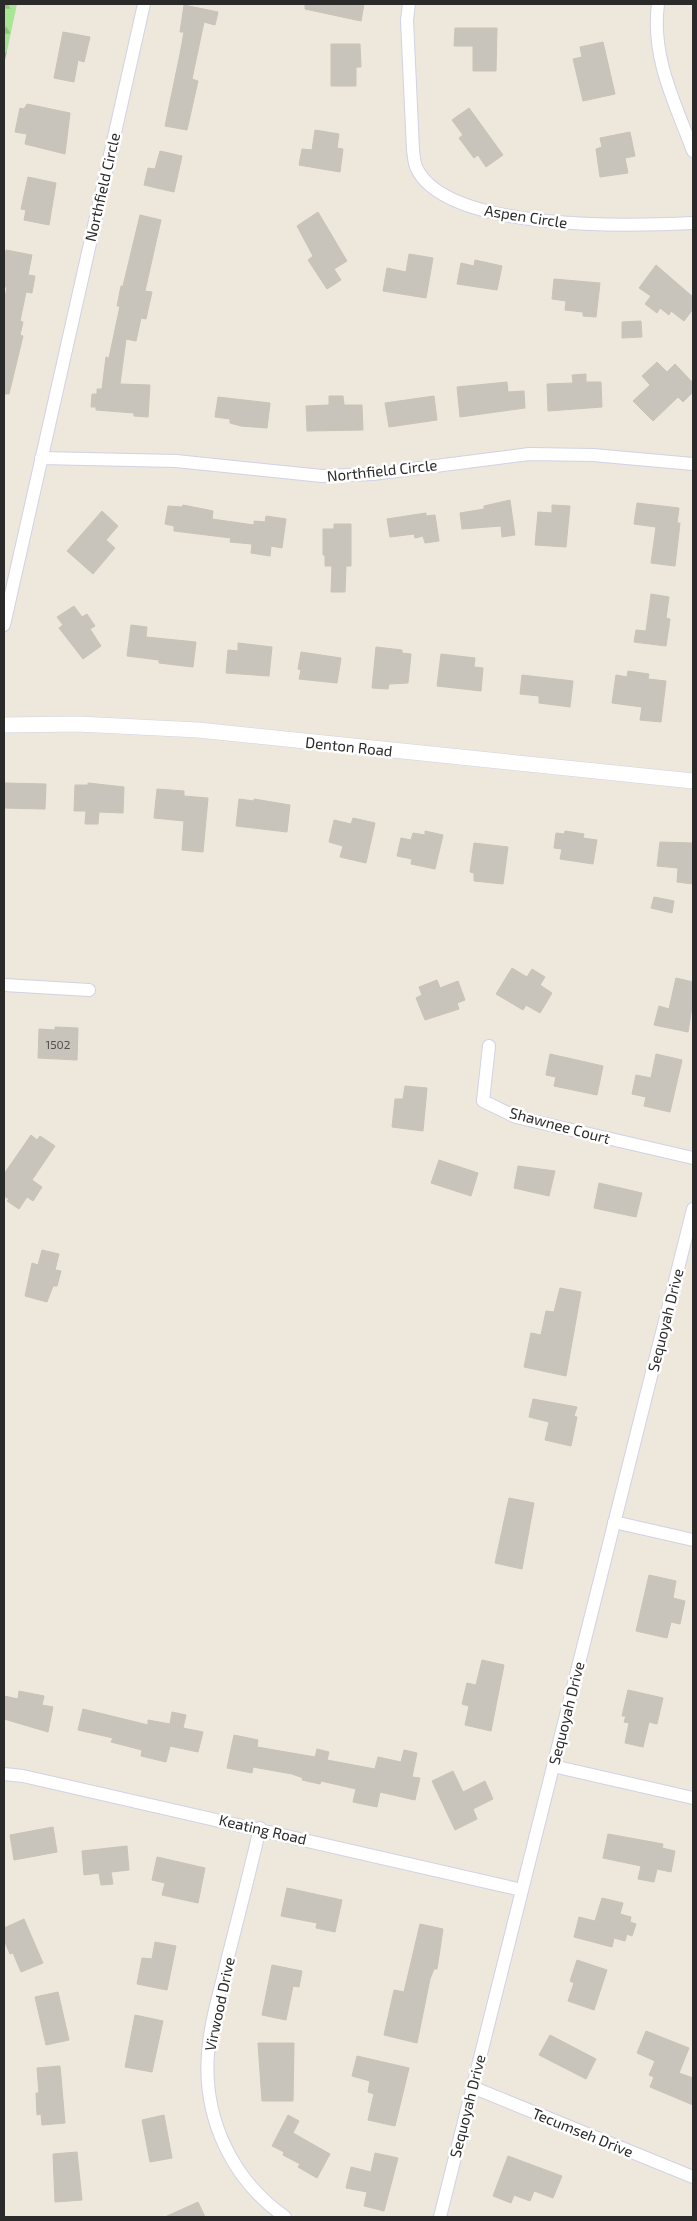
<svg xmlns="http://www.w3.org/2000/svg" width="697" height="2221" viewBox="0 0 697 2221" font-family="'Exo 2',sans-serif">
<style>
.forest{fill:url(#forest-firs)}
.building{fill:#c8c4bb;stroke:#c8c4b5}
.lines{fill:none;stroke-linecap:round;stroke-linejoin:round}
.minor-casing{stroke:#d1d2e4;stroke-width:14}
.tertiary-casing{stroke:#d1d2e4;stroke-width:16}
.minor{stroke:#fff;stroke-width:12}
.tertiary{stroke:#fff;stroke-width:15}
.labels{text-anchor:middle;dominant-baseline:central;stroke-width:5;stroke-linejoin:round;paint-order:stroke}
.number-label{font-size:12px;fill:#52504e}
.street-label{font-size:15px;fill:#2a2a2a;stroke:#fff}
</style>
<defs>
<pattern id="forest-firs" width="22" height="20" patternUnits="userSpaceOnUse" patternTransform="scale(1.25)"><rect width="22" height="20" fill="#a8e696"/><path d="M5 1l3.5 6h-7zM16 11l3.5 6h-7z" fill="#91c581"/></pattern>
</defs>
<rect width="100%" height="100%" fill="#ede7dc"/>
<path class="forest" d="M4 4H17L4 65Z"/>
<path class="building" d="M305 4H364L361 21 305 9Z
M184 5 218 12 215 25 204 22 192 79 198 81 187 130 165 126 180 54 184 32H180Z
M455 28H497L496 71H473V46H454Z
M63 32 90 37 84 62 78 60 74 82 54 78Z
M603 42 615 94 583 101 573 59 582 57 580 47Z
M331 44H360L361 67H356V86H331Z
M27 104 70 113 65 154 25 144 27 134 15 132 20 108 24 109Z
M469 108 503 155 486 167 478 155 474 158 459 138 463 135 452 120Z
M315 130 339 134 337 148 343 149 340 172 299 165 302 149 312 150Z
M630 132 635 156 625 158 628 173 600 177 596 149 602 147 600 138Z
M160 151 182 156 174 192 144 185 148 168 155 169Z
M28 177 56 183 49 225 24 220 26 210 21 209Z
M318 212 347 261 334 269 341 280 327 289 308 260 313 256 297 226Z
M140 215 161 220 145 291 152 292 146 319 141 318 136 341 126 339 120 384 150 385 148 417 134 416V413L96 410V407H91L92 394H97V389H102L106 357 109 358 120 306H117L121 286H123Z
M6 250 32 255 28 275 35 276 32 293 26 292 20 321 23 322 20 335 23 336 9 394H4V303L7 287H4V261Z
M409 254 433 258 426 298 383 291 387 268 406 272Z
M475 260 502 266 497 290 457 284 461 263 474 266Z
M656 265 693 297V309L684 321 671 311 669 315 660 308 657 313 645 304 651 296 639 288Z
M554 279 600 283 596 317 583 316V312L565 310 566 301 552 299Z
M641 321 642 337 622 338V322Z
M657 362 667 372 675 364 693 383V392L683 402 678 397 653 421 633 401 650 385 642 376Z
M586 374V382H601L602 407 548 411 547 384 573 383 572 375Z
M507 382 508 392 524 391 525 408 460 417 457 387Z
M329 396H343L344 405H362L363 430 307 431 306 406 329 405Z
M434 396 437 420 389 427 385 403Z
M218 397 270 403 267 428 241 426 230 423V419L215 417Z
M510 500 515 535 502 537 501 526 462 529 460 513 484 509V506Z
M637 503 679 508 677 523H680L675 566 651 563 656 527 634 524Z
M183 505 213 511 212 519 254 525V521L265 522 266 516 286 519 282 548 271 546 270 556 251 553 252 544 230 542 231 538 174 531V526L165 524 168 506 182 507Z
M552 505 570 506 566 547 535 545 538 512 552 513Z
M102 511 118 526 106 540 115 548 93 574 67 551Z
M426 513V516L435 515 439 541 425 543 423 536 415 538 414 534 390 537 387 519Z
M334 524H351V566H346L345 592H331L332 566H325V555H323V529H334Z
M651 594 669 597 666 618 670 619 666 646 634 642 636 630 646 631Z
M74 606 82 617 87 614 95 626 90 629 101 646 83 659 59 628 63 625 57 617Z
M131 625 147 627 146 637 196 642 193 667 159 663V660L127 656Z
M238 643 272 647 269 676 226 673 228 650 238 651Z
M376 647 402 650V653L411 654 408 683 389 684 388 689 372 688Z
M301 652 341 658 337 683 299 679 301 670 298 669Z
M441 654 475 658 474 667 483 668 481 691 437 686Z
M628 671 649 674 648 679 666 681 661 722 640 720 642 707 612 703 616 675 627 677Z
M522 675 573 681 570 707 539 703V696L520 694Z
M4 783 46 784 45 809 4 808Z
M88 783 124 787 123 813 99 812 98 824H85L86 811H74L75 785H88Z
M157 789 184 791V796L208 798 203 852 182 850 184 821 154 818Z
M239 799 254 801V799L290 805 287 832 236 826Z
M353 818 375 823 366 863 340 857 343 846 329 842 334 820 351 824Z
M425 831 443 835 435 869 411 864 412 859 397 856 401 838 411 840 413 833 425 835Z
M565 831 584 834 583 838 597 840 593 864 560 859 562 849 554 848 556 833 564 834Z
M660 842 693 843V884L677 882 678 868 657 866Z
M474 843 508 847 503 884 474 881V873L470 872Z
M654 897 674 901 672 913 651 908Z
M512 968 527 977 532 969 545 977 540 985 552 993 540 1013 526 1005 523 1010 496 994Z
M676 978 693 982V1000L688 1032 654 1025 659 1006 669 1009Z
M437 980 440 988 458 981 465 1000 457 1003 459 1009 425 1020 416 998 422 995 419 987Z
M55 1027 78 1028 77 1060 38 1058 39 1029 55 1030Z
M550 1054 603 1066 597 1095 554 1086 556 1077 546 1075Z
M656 1054 682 1060 670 1112 644 1106 646 1097 632 1094 636 1075 651 1078Z
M405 1086 427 1088 423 1131 392 1127 395 1099H403Z
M31 1135 37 1140 40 1136 55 1146 32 1180 42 1187 33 1201 27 1197 19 1209 7 1201 9 1199 4 1196V1174Z
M439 1160 478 1173 471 1196 431 1183Z
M518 1166 555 1171 549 1196 514 1188Z
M599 1183 642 1193 636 1217 594 1208Z
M42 1250 59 1254 55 1270 61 1271 57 1286H53L47 1302 25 1296 32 1263 38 1265Z
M560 1288 581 1292 566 1376 524 1367 531 1333 541 1335 546 1311 554 1312Z
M533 1399 577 1407 574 1416 577 1417 571 1446 545 1440 549 1422 529 1417Z
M509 1498 534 1503 522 1569 495 1563Z
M649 1575 676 1581 673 1598 685 1601 680 1624 671 1622 667 1638 636 1631Z
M482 1660 504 1665 491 1731 465 1725 469 1706 462 1704 467 1683 476 1685Z
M628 1690 663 1698 657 1724 649 1722 643 1747 625 1743 629 1723 624 1722 626 1716H622Z
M19 1691 44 1696 42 1705 53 1707 48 1732 4 1719V1696L18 1699Z
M83 1709 148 1725V1720L170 1724 172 1712 186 1715 183 1728 203 1732 198 1752 170 1746 166 1762 141 1756 142 1750 111 1742 113 1738 78 1730Z
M234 1735 258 1740 257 1747 315 1757 317 1749 329 1752 327 1760 375 1769 378 1757 401 1762 404 1750 417 1753 412 1777 420 1778 415 1800 380 1792 377 1807 353 1802 356 1789 321 1781 320 1784 302 1780 303 1778 292 1774 253 1767 252 1773 227 1768Z
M453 1771 463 1792 485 1781 493 1799 473 1809 477 1819 455 1830 432 1781Z
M53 1827 57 1852 14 1860 10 1835Z
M608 1834 663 1844 662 1848 675 1851 671 1872 657 1869 654 1882 638 1879 641 1866 603 1858Z
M127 1846 129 1870 111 1872 113 1884 101 1885 99 1873 84 1875 82 1851Z
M157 1857 205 1868 198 1903 162 1895 165 1883 152 1880Z
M287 1888 342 1900 335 1932 316 1928 317 1923 281 1916Z
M602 1898 623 1903 620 1914 631 1917 630 1922 636 1924 632 1936 627 1934 625 1941 614 1938 612 1947 574 1937 579 1917 595 1921Z
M24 1919 43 1963 21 1972 13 1953 10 1954 4 1940V1928Z
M420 1924 443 1929 437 1969H434L430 1979 417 2043 384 2035 394 1990 404 1992Z
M155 1942 176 1946 167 1990 137 1984 142 1958 152 1959Z
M577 1960 607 1970 594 2010 568 2001 574 1983 570 1981Z
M272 1965 302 1971 299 1987 293 1986 286 2020 262 2015Z
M58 1992 69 2040 46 2045 35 1997Z
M135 2015 163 2021 152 2072 125 2067Z
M646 2031 689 2048 679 2073 693 2078V2105L650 2087 654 2077 649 2075 655 2061 637 2053Z
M550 2035 596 2059 586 2079 539 2055Z
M258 2043H294L293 2101H262Z
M357 2056 409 2068 395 2126 368 2120 374 2094 368 2092 370 2081 352 2076Z
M60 2066 65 2123 42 2125 41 2114 37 2115 36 2093H39L37 2068Z
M164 2115 172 2158 150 2162 142 2120Z
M288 2115 299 2121 293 2133 330 2154 317 2178 298 2167 300 2164 283 2155 284 2152 272 2146Z
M77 2152 82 2200 55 2202 53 2154Z
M375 2153 398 2158 384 2211 364 2206 367 2192 346 2188 351 2167 371 2172Z
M508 2156 562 2176 553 2198 534 2191 530 2201 514 2195 511 2203 493 2196Z
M198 2202 205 2217H165Z"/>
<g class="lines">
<defs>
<path id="minor" d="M409 4 407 20 413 150C414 156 414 164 417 169 449 232 632 226 693 223
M658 4C651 57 675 103 693 151
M41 458 176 461 322 476 373 474 529 454 593 455 693 464
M4 625 144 4
M4 985 89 990
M489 1046 483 1101 516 1117 693 1158
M614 1522 693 1540
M553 1766 693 1798
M4 1774 23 1776 522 1890
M260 1828C250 1871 239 1914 228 1957 221 1989 210 2021 208 2054 203 2118 232 2180 285 2217
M472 2087 693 2177
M440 2217 693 1209"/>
<path id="tertiary" d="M4 725 78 724 198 730 693 781"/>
</defs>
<use href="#minor" class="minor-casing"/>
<use href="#tertiary" class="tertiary-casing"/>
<use href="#minor" class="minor"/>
<use href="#tertiary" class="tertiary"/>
</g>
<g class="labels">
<g class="number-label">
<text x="58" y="1044">1502</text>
</g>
<g class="street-label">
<text transform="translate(102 187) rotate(-77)">Northfield Circle</text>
<text transform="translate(526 216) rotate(9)">Aspen Circle</text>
<text transform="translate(382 470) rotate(-6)">Northfield Circle</text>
<text transform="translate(349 746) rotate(6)">Denton Road</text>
<text transform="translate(560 1125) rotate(15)">Shawnee Court</text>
<text transform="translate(665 1320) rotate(-76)">Sequoyah Drive</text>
<text transform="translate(566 1713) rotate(-76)">Sequoyah Drive</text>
<text transform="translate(263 1829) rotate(13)">Keating Road</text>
<text transform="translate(219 2004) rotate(-78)">Virwood Drive</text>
<text transform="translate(467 2106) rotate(-76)">Sequoyah Drive</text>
<text transform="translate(583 2132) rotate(22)">Tecumseh Drive</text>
</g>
</g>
<rect width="697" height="2221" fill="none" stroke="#2a2a2a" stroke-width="10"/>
</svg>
